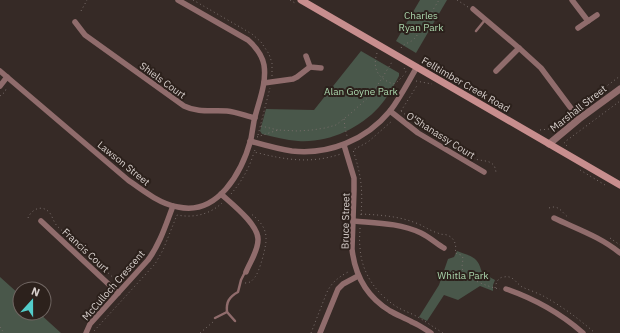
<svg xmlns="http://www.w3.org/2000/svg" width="620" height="333" font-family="'IBM Plex Sans',sans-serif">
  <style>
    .green { fill: #49574a }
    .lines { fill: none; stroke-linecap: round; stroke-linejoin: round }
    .path { stroke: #796e6b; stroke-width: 1; stroke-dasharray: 1 3; stroke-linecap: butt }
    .service { stroke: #906c6c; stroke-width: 2.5 }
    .minor { stroke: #906c6c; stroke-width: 5.5 }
    .tertiary { stroke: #906c6c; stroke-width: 7 }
    .secondary { stroke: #c88e8e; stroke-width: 7 }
    .labels { text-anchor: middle; stroke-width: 4; stroke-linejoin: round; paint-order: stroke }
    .park-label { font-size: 10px; fill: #abd7ad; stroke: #2c211c }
    .street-label { font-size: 10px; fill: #d8d0cd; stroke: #2c211c }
  </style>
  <rect width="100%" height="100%" fill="#362a26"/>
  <g class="green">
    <path d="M420,0H447L416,53L396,41Z"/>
    <path d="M361,51L399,73V76C393,87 387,98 379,107C359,129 328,143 298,141C286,140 274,137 262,134L260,131L266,109L314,110Z"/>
    <path d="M457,251C472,257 478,256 482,273L495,280L493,285V291L480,286L458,300L444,295L427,321L419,317L439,285L448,259L454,257Z"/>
    <path d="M0,277L20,295V313H39L61,333H0Z"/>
  </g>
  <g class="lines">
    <g class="path">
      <path d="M193,0L252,34L261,42L269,54L272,63V77"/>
      <path d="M290,0L295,3"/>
      <path d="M457,0L468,7"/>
      <path d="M81,11L87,0"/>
      <path d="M401,48C405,42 409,44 414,39C422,30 432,11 439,0"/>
      <path d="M377,53C372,69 378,78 393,84L396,83L404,75"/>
      <path d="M404,68L406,71L405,74"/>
      <path d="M416,81L432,84"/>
      <path d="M0,96L5,92L6,89"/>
      <path d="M579,107L620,76"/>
      <path d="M401,111L418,84"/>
      <path d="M401,111L418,125L436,136"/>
      <path d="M344,119L345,128L347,136"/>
      <path d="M261,126L278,130"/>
      <path d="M540,130L549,129L568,115"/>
      <path d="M258,135L270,88"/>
      <path d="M257,137L278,130L298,131L312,130L325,128L336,125L350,114L372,94L392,62"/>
      <path d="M442,140L475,159C485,162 495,159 496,173"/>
      <path d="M567,146L564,143L566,141L620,101"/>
      <path d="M255,150L254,152C286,160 310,164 341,154"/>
      <path d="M580,170L605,185"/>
      <path d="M231,194C242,181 250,167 254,152"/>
      <path d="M549,208C559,204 562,213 569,218"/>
      <path d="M361,214C380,215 398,216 416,223C424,226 430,231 438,233C441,235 444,234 447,235C455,238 457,246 455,253L461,255L463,258C463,262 461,267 463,271C467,279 491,288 500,289"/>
      <path d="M361,215C363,189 361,174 353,150L368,142L392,121"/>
      <path d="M28,218C31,210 41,204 49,212C52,215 53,221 57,226L119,283"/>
      <path d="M360,228C360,234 359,240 360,247C361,272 376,294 397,307C402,310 408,312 414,315C424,320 433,327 443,333"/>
      <path d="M610,238L620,245"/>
      <path d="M245,283C250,283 252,281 255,277C259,273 267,245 266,238C266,227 258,219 250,213"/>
      <path d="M495,288C496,283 498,277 504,277C513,275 516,283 522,287C529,290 538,293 545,297C563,307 579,319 595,333"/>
      <path d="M0,327L4,333"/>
      <path d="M94,331L155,264L163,250L177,215C193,218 209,215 222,203"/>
      <path d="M200,333L213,322"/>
      <path d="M311,333L327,292C332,282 339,277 348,272L349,273"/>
    </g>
    <g class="service">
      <path d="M476,31L485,20"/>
      <path d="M227,312C226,302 229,297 238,292L241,280L245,272"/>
      <path d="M215,318L227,312L235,321"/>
    </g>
    <g class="minor">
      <path d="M572,0L588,21"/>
      <path d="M473,9L519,48L541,68L579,119"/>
      <path d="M75,22L85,35L184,106C198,113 212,110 227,111C237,112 246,116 255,118"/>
      <path d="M578,28L597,15"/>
      <path d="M306,56L310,67L321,68"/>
      <path d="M0,71L128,180C142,190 160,204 178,207C218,216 242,172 251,139C252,133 253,127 254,121C258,103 267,84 264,65C262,54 256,47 248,40L178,0"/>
      <path d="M496,71L519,48"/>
      <path d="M264,83L293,79L297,77L310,67"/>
      <path d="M0,86L7,77"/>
      <path d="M390,111L418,133L484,172"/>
      <path d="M250,141C264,145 278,149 292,151C329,155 366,140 390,111C400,98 408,82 417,67"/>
      <path d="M344,145L354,178V190L352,249C355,276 367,297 390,311C397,315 405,318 412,322C419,325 425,329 431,333"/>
      <path d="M221,194C232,204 259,225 258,240C258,251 250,262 246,272"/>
      <path d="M554,218C577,229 601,237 620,253"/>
      <path d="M41,221L118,293"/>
      <path d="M354,221C376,223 400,223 421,233C429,237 436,243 444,248"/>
      <path d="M506,289C535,299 560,313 583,333"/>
      <path d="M86,333L90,324L148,260C160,244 166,224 173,206"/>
      <path d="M320,333L338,289L343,284L358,276"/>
    </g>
    <path class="tertiary" d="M549,144L579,119L620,89"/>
    <path class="secondary" d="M301,0L620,185"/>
  </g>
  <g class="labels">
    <g class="park-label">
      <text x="421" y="19">Charles<tspan x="421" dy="12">Ryan Park</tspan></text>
      <text x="361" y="95">Alan Goyne Park</text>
      <text x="463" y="279">Whitla Park</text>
    </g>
    <g class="street-label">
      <text transform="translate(163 80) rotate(36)" y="4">Shiels Court</text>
      <text transform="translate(466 84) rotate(30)" y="4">Felltimber Creek Road</text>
      <text transform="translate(578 108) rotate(-38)" y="4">Marshall Street</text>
      <text transform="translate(441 135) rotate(32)" y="4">O'Shanassy Court</text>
      <text transform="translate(124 163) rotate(39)" y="4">Lawson Street</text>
      <text transform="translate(345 221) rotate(-89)" y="4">Bruce Street</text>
      <text transform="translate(86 250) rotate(43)" y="4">Francis Court</text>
      <text transform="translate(113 285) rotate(-49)" y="4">McCulloch Crescent</text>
    </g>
  </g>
  <g transform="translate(32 301) rotate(21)"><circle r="19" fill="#2c211c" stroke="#716763"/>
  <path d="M0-3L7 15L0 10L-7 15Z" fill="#53cdca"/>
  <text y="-6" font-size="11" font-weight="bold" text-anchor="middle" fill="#d8d0cd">N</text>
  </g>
</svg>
